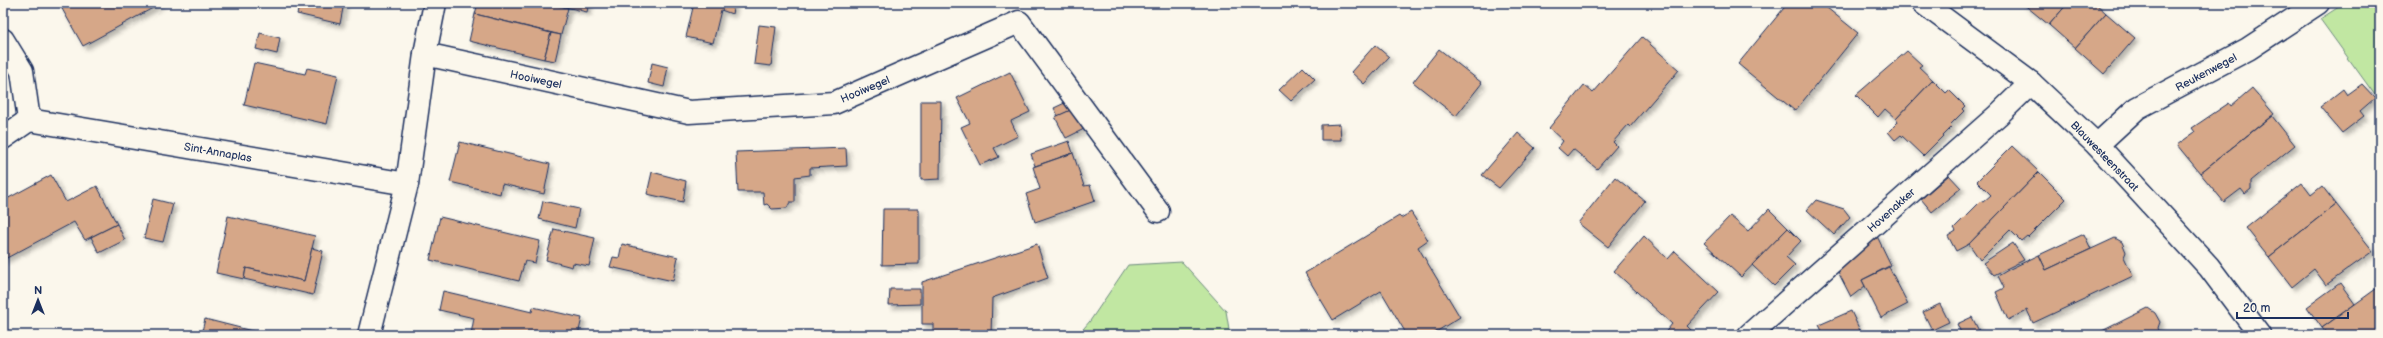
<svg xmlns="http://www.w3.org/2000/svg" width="2383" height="338" font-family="'Balsamiq Sans',sans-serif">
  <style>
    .green { fill: #c1e7a2; stroke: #6e8b80 }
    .building { fill: #d6a788; stroke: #1b2f5e; filter: url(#shadow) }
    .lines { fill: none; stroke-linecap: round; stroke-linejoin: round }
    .minor-casing { stroke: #1b2f5e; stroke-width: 25 }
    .minor { stroke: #fbf7ec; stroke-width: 22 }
    .labels { text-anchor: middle; stroke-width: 3.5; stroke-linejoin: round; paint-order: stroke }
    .street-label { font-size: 11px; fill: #1b2f5e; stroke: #fbf7ec }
  </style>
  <defs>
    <filter id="shadow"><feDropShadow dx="3.5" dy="3.5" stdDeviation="2" flood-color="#0004"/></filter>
  </defs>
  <rect width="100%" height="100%" fill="#fbf7ec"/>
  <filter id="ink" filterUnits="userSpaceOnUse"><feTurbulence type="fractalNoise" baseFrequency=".025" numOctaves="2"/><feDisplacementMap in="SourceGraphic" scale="8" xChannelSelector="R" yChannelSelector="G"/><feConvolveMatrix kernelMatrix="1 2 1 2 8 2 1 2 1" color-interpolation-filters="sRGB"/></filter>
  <g filter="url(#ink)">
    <g class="green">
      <path d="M2345,3H2380V102L2320,19Z"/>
      <path d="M1182,262L1226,311L1230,335H1078L1090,321L1128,265Z"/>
    </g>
    <g class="building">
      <path d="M69,3H162L83,46L61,7Z"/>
      <path d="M300,3H344L340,24L297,14Z"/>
      <path d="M478,3H548L568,8L561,35L475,14Z"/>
      <path d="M548,3H589L587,12Z"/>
      <path d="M694,3H734L732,14L721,10L713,43L686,37Z"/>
      <path d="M1788,3H1821L1858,33L1795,111L1738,64Z"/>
      <path d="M2022,3H2068L2049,25Z"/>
      <path d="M2068,3H2095L2106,13L2075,48L2049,25Z"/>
      <path d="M2106,13L2135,38L2104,74L2075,48Z"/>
      <path d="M475,14L551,33L544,59L469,41Z"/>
      <path d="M759,25L776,27L771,66L754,64Z"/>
      <path d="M260,33L280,38L277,54L256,49Z"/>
      <path d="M551,33L561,35L555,61L544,59Z"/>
      <path d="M1642,37L1679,70L1630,127L1628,125L1613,142L1617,146L1597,169L1573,149L1567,156L1558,148L1563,141L1549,128L1584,85L1593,93Z"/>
      <path d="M1375,45L1389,57L1364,84L1351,72Z"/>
      <path d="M1439,49L1482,83L1456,116L1413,82Z"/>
      <path d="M1907,51L1922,65L1919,67L1933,80L1896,119L1885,109L1878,117L1856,95Z"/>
      <path d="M254,63L305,74L307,68L338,75L327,124L244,105Z"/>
      <path d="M652,63L668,67L664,87L648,83Z"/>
      <path d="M1303,67L1315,79L1291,101L1279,90Z"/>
      <path d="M1010,72L1030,112L1011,121L1018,136L994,148L999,157L980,165L961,127L970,123L957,98Z"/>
      <path d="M1933,80L1946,93L1949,90L1965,106L1962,109L1964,111L1950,125L1952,127L1923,156L1901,135L1895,140L1888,132L1898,122L1896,119Z"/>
      <path d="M2362,84L2375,98L2360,111L2364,116L2342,133L2320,107L2343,89L2347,95Z"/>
      <path d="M2252,88L2274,114L2200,173L2177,145L2195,132L2192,128L2229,103L2231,106Z"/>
      <path d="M921,101H941L940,179L921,180Z"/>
      <path d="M1069,101L1073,109L1058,116L1054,108Z"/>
      <path d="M1073,109L1084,129L1066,138L1055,117Z"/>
      <path d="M2272,116L2295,145L2251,181V189L2245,194L2241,189L2224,202L2200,173Z"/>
      <path d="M1340,124L1341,140H1321V125Z"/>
      <path d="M1518,133L1535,148L1499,188L1482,175Z"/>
      <path d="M1069,141L1073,153L1035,166L1031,154Z"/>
      <path d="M460,142L550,164L544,194L502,184L500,194L450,182Z"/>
      <path d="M2012,146L2039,172L1969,244L1956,251L1948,236L1956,231L1954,228L1981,201L1983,202L1991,195L1977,181Z"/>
      <path d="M846,148L847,166L810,168V175L795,177V202H790L787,208L772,209L767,204L764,205L763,192H738L736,152Z"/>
      <path d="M1073,153L1084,186L1090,185L1095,201L1035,222L1026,194L1040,189L1033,167Z"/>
      <path d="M652,172L686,181L683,202L647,194Z"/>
      <path d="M2039,172L2066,199L2028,237L2027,236L2021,241L2010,230L1980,260L1969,244Z"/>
      <path d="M51,175L66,202L97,186L117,224L85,240L74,222L3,260V201Z"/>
      <path d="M1949,175L1961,188L1932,212L1921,199Z"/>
      <path d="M1615,177L1645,201L1608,247L1578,223Z"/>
      <path d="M2302,183L2311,195L2322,186L2336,204L2269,257L2246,228Z"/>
      <path d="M153,199L173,204L163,242L144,238Z"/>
      <path d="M1816,200L1844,209L1850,217L1834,235L1807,210Z"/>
      <path d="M543,201L579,209L575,228L539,219Z"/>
      <path d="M2336,204L2373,251L2326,285L2314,269L2292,287L2269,257Z"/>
      <path d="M883,209H919V264L882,265Z"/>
      <path d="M1769,209L1788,228L1741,277L1704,243L1730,216L1748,231Z"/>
      <path d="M1411,212L1428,240L1418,247L1460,317L1431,335H1407L1381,291L1333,320L1305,273L1399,216L1401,218Z"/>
      <path d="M228,216L315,236L304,281L246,268L244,279L216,273Z"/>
      <path d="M440,217L540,241L535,263L525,261L519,281L430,260Z"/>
      <path d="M117,224L125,240L99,253L91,237Z"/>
      <path d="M1788,228L1801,241L1786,257L1795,265L1774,286L1752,265Z"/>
      <path d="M554,229L595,238L589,266L573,263L572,267L546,260Z"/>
      <path d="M1876,234L1891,265L1862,280L1865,286L1851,297L1836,268Z"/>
      <path d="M2084,234L2091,249L2046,270L2039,255Z"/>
      <path d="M1644,236L1668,259L1675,251L1719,292L1687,326L1695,334L1694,335H1663L1672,324L1614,271Z"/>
      <path d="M2115,238L2122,242L2126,252L2124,257L2133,276L2033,323L2027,310L2008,320L1996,292L2004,288L1998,276L2008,270L2039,255L2046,270Z"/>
      <path d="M2013,243L2024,260L1994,275L1983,263Z"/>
      <path d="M622,244L678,257L673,281L610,267L613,257L619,258Z"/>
      <path d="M1037,244L1048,278L992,298L991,335H933V324H922V282Z"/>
      <path d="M312,248L323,251L313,295L244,279L246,268L304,281Z"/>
      <path d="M1889,267L1908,304L1881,318L1862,280Z"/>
      <path d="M2340,283L2355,304L2322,328L2307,307Z"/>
      <path d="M2380,286V335H2328L2322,328Z"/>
      <path d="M890,289H920V304L889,305Z"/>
      <path d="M443,291L532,312L533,307L582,318L578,335L471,334L474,318L439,310Z"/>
      <path d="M1940,304L1949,322L1932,330L1923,312Z"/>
      <path d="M2148,308L2155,313L2160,322L2158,328L2161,335H2094Z"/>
      <path d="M1851,311L1862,335H1824L1819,325Z"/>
      <path d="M1972,317L1981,335H1962L1957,324Z"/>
      <path d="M205,319L264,334V335H201Z"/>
    </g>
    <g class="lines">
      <g class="minor-casing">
        <g id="minor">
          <path d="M1923,3L2031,83L2097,145L2209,267L2260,335"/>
          <path d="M3,40L22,71L29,120L407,184"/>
          <path d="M425,54L689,112L834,103L1019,22L1158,211"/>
          <path d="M3,138L29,120"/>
          <path d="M2097,145L2137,108L2248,49L2318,3"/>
          <path d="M369,335L407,184L425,54L435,3"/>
          <path d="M1749,335L1998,115L2031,83"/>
        </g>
      </g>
      <use href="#minor" class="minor"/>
    </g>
  </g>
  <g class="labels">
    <g class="street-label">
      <text transform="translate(2206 72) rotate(-28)" y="4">Reukenwegel</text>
      <text transform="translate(536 79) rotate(12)" y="4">Hooiwegel</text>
      <text transform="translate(865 89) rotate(-23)" y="4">Hooiwegel</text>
      <text transform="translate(218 152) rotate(10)" y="4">Sint-Annaplas</text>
      <text transform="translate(2105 156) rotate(46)" y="4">Blauwesteenstraat</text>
      <text transform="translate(1891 210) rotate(-42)" y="4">Hovenakker</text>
    </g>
  </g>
  <rect width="2383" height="338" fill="none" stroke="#fbf7ec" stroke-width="16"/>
  <rect x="8" y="8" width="2367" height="322" fill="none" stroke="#1b2f5e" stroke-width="1.5" filter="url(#ink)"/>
  <g transform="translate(38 300)" stroke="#fbf7ec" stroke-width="3" paint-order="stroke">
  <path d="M0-3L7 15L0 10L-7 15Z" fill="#1b2f5e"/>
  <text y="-6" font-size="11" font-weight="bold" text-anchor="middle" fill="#1b2f5e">N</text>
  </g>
  <path d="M2237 312v6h111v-6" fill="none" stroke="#1b2f5e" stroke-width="2"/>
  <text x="2243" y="312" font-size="12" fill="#1b2f5e" stroke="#fbf7ec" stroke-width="3" paint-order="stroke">20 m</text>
</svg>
